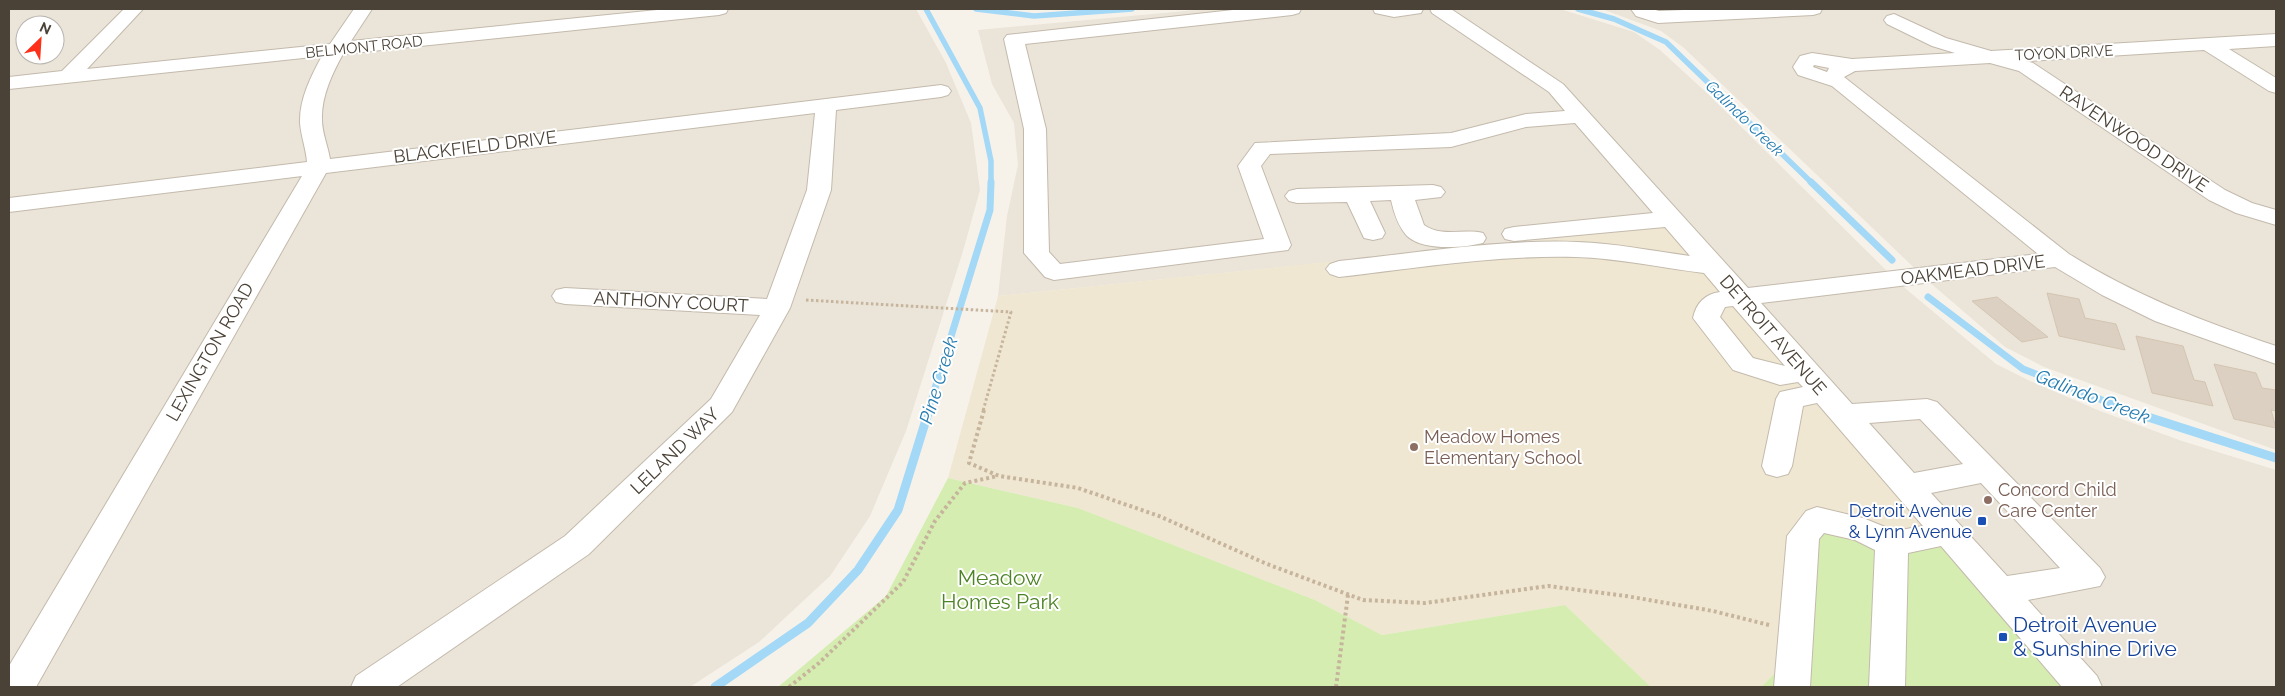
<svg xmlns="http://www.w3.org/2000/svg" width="2285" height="696" font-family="Raleway,sans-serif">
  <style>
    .residential { fill: #ebe4d8; fill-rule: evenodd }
    .education { fill: #f0e7d3 }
    .green { fill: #d5edb1 }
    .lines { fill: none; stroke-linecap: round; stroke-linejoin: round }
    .stream-far2 { stroke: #a3d8f6; stroke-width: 5.5 }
    .stream-far1 { stroke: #a3d8f6; stroke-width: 7 }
    .stream { stroke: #a3d8f6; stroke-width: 9 }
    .building { fill: #dcd0c2; stroke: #d4c5b1 }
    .minor-casing { stroke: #c3baac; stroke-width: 2 }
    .path-far1 { stroke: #c6b59c; stroke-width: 3; stroke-dasharray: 2.5 2.5; stroke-linecap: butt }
    .path { stroke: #c6b59c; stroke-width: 4; stroke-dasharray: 3 3; stroke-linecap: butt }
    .minor { fill: #fff; fill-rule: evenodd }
    .education-dot { fill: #8d6e63; stroke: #fff; stroke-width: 2 }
    .transit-dot { fill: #1a4fb4; stroke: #fff; stroke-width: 2 }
    .labels { text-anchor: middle; stroke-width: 4; stroke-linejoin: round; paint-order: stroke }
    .far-street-label { font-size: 15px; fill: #4b4237; stroke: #fff }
    .far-water-label { font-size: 16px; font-style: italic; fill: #247baf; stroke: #fff }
    .street-label { font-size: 18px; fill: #4b4237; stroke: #fff }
    .education-label { font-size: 18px; fill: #785e54; stroke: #fff; text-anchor: start }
    .transit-label { font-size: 18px; fill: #164399; stroke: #fff; text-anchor: end }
    .water-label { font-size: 19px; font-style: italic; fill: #247baf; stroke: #fff }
    .near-park-label { font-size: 21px; fill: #4d8325; stroke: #fff }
    .near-transit-label { font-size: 21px; fill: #164399; stroke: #fff; text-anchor: start }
  </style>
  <rect width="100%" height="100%" fill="#f6f2ea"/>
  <g class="residential">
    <path d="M9,9H916L946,63L971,123L980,190L963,251L906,431L870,516L830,576L759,642L690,687H9ZM25,25H55V55H25Z"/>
    <path d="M1207,9H1560L1634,32L1660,50L1708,94L1900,284L1996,364L2030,381L2100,411L2182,441L2276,470V687H2084L1676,227L998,296L1007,216L1018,165L1014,123L992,84L978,30Z"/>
    <path d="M1602,9H2276V450L2044,367L2005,347L1928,281L1684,48L1661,31Z"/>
  </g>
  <path class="education" d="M1676,226L1947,533L1794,654L1761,687H1651L1565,605L1382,635L1315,600L1078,508L948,478L998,296Z"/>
  <g class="green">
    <path d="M948,478L1078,508L1315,600L1382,635L1565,605L1651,687H778L886,596Z"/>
    <path d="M1817,519L1891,542L1947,533L2083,687H1761L1794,654Z"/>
  </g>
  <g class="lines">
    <g class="stream-far2">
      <path d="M926,9L980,108L991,161V183"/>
      <path d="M976,9L1034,16L1132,9"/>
      <path d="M1578,9L1614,19L1666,42L1812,183"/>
    </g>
    <g class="stream-far1">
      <path d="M1811,182L1892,260"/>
      <path d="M1928,297L2023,369L2130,411"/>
      <path d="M928,411L990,210L991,182"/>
    </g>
    <g class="stream">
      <path d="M2126,410L2276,458"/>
      <path d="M715,687L808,623L858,570L898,510L929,410"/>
    </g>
  </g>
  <g class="building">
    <path d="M2047,293L2079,299L2085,318L2116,324L2125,350L2059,336Z"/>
    <path d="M1997,297L2048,337L2022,342L1972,301Z"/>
    <path d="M2136,336L2183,346L2194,380L2205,382L2213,406L2152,393Z"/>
    <path d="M2214,364L2256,373L2262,388L2276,390V411L2271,410L2276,428L2234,419Z"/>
  </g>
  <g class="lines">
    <g class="minor-casing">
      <g id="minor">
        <path d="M124,9H143L87,69L330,44L354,9H372L351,41L667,9H728L726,13L719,15L343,54C332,74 321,97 322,120C322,133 328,146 330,159L941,85L948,87L951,91L948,95L941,97L836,110L831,190L790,308L732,412L589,554L397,687H351L356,676L565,536L711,399L760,315L565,304L556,302L552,296L556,290L565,288L767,299L807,190L815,113L326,173L36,687H9V666L302,176L9,212V198L307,162C306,149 301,136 300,123C299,100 311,76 322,56L9,89V77L62,71Z"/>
        <path d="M1242,9H1301L1299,13L1292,15L1025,44L1046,129L1049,252L1060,264L1264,239L1238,166L1255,143L1451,133L1526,114L1565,111L1549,92L1432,13L1430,9H1451L1563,84L1748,288L2038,254L1832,86L1798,75L1793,67L1800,56L1812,53L1852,59L1955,53L1932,46L1887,24L1884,20L1887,16L1894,14L1946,38L1991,51L2276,34V46L2229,49L2276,78V93L2269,91L2204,50L2026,61L2033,63L2225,190L2252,203L2276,210V225L2236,213L2209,200L2019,71L1990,63L1855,71L1844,77L2069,254C2134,295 2204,322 2276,346V364L2155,321L2102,295L2055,267L1761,303L1852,404L1927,399L1937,402L2100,568L2105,577L2100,586L2028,600L2097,676L2102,687H2062L1941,546L1908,553L1905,687H1869L1875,550L1855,540L1824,533L1819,539L1810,687H1774L1787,536L1806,511L1817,507L1863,518L1895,531L1923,526L1817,403L1803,406L1792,466L1788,474L1777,477L1766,474L1762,466L1776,399L1780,392L1803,387L1798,382L1780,385L1733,370L1693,318C1696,303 1705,294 1720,292L1704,273C1661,268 1619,258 1575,257C1497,255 1417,268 1339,277L1330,274L1326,269L1330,264L1339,261C1417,253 1498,239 1577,242C1615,243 1652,251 1690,256L1665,227L1514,241L1505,239L1502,234L1505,229L1514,227L1653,213L1575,123L1526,127L1451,147L1270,154L1261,166L1291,245L1288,250L1054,280L1045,277L1024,253V129L1004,39L1007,35ZM1814,65L1829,68L1827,72L1813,67ZM1733,306L1785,366L1753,358L1720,317L1725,307ZM1920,419L1963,464L1914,473L1869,423ZM1981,483L2060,568L2007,576L1931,493Z"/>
        <path d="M1373,9H1423L1421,13L1394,17L1375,13Z"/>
        <path d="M1631,9H1652L1659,11L1708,9H1822L1820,13L1813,15L1658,23L1636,16Z"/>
        <path d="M1433,185L1441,187L1445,192L1441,197L1415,200L1424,225C1443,238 1463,228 1483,233L1486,238L1483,243C1463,248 1423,251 1407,236C1398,226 1394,213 1391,200L1370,201L1385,233L1382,238L1373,240L1364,238L1347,202L1297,203L1289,201L1285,196L1289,191L1297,189Z"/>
      </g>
    </g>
    <path class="path-far1" d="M806,300L1011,312L983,411"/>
    <g class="path">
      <path d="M984,410L969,463L999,476L1078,488L1159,516L1267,564L1363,600L1425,603L1548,586L1626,596L1713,611L1769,625"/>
      <path d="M789,687L819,663L903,582L935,521L965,483L998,476"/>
      <path d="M1336,687L1348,595"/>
    </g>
    <use href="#minor" class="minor"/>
  </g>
  <g class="education-dot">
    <circle cx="1414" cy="447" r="5"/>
    <circle cx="1988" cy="500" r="5"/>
  </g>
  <g class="transit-dot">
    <rect x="1977" y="516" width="10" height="10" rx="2.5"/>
    <rect x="1998" y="632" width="10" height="10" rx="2.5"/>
  </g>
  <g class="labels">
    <g class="far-street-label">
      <text transform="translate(364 47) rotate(-6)" y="5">BELMONT ROAD</text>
      <text transform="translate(2064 53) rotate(-3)" y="5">TOYON DRIVE</text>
    </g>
    <g class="far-water-label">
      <text transform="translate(1745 118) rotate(44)" y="6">Galindo Creek</text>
    </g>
    <g class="street-label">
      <text transform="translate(2134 139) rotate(34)" y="6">RAVENWOOD DRIVE</text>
      <text transform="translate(475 147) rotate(-7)" y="6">BLACKFIELD DRIVE</text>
      <text transform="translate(1973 270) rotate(-7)" y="6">OAKMEAD DRIVE</text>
      <text transform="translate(671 302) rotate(3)" y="6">ANTHONY COURT</text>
      <text transform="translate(1773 335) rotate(49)" y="6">DETROIT AVENUE</text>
      <text transform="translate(210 352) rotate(-60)" y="6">LEXINGTON ROAD</text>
      <text transform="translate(675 451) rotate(-44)" y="6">LELAND WAY</text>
    </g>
    <g class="education-label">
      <text x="1424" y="443">Meadow Homes<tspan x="1424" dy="21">Elementary School</tspan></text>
      <text x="1998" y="496">Concord Child<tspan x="1998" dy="21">Care Center</tspan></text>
    </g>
    <g class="transit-label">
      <text x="1972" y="517">Detroit Avenue<tspan x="1972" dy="21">&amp; Lynn Avenue</tspan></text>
    </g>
    <g class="water-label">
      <text transform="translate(938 380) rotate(-73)" y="7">Pine Creek</text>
      <text transform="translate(2093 396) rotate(21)" y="7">Galindo Creek</text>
    </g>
    <g class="near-park-label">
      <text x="1000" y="585">Meadow<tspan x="1000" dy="24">Homes Park</tspan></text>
    </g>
    <g class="near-transit-label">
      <text x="2013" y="632">Detroit Avenue<tspan x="2013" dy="24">&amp; Sunshine Drive</tspan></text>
    </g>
  </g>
  <rect width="2285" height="696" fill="none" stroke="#4b4237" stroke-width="20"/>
  <g transform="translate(40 40) rotate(25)"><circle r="24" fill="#ffffff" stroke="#b7b3af"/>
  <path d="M0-4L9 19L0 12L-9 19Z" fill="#ff3019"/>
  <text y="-8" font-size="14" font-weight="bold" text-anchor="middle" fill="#4b4237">N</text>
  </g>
</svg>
